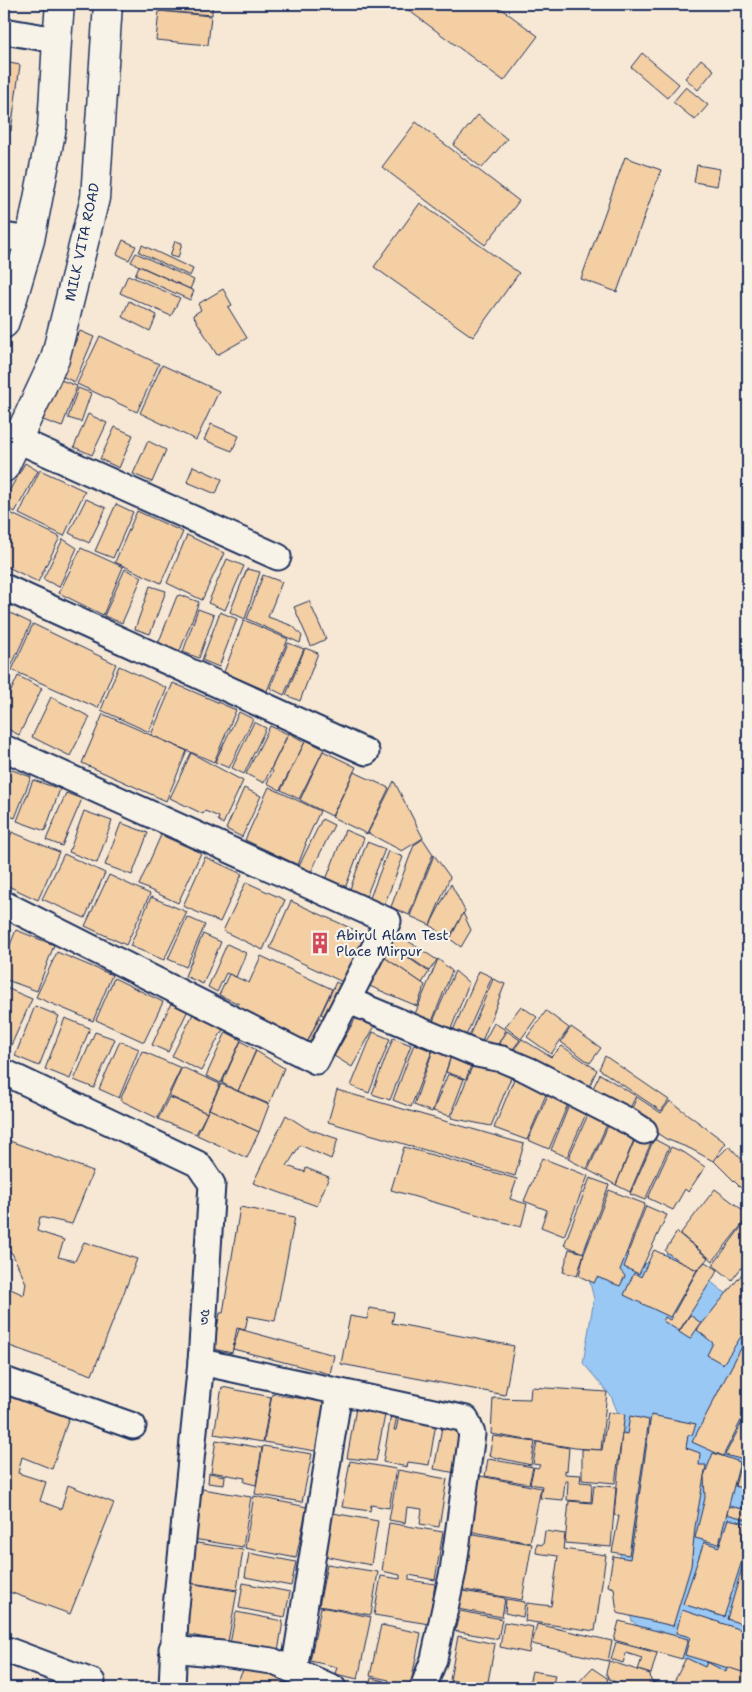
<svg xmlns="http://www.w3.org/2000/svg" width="752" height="1692" font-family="'Shantell Sans','Noto Sans Bengali',sans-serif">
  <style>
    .water { fill: #99c8f4; stroke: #678bb8 }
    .building { fill: #f4cfa4; stroke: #1b2f5e }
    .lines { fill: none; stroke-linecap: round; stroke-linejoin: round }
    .minor-casing { stroke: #1b2f5e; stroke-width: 29 }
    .tertiary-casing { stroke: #1b2f5e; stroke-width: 31 }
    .minor { stroke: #f7f3e8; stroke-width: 25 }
    .tertiary { stroke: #f7f3e8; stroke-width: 28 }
    .labels { text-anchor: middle; stroke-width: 4.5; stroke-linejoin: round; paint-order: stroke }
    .street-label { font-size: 14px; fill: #1b2f5e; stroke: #f7f3e8 }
    .poi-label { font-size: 14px; fill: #1b2f5e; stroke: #f7f3e8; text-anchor: start }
  </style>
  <rect width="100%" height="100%" fill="#f6e8d4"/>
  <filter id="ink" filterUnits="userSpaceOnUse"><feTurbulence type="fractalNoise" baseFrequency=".02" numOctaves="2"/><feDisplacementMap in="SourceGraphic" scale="10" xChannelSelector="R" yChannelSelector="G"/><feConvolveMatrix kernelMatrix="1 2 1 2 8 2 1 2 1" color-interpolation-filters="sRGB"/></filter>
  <g filter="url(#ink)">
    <path class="water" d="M579,1238L616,1247L644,1264L668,1253L685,1260L721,1290L748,1306V1688H715L716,1677L665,1648L632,1621L619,1576L624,1486V1428L611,1396L583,1363L594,1299Z"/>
    <g class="building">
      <path d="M160,4H212V15L160,11Z"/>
      <path d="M400,4H495L538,36L504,81Z"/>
      <path d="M159,11L211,16L208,45L156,40Z"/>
      <path d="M642,53L679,84L667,98L631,67Z"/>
      <path d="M701,59L714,70L698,90L685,78Z"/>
      <path d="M4,62L20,65L11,131L4,130Z"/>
      <path d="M686,87L708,105L695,120L673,102Z"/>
      <path d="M478,115L507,139L482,168L453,145Z"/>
      <path d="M416,122L519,201L485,245L382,167Z"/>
      <path d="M625,157L661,170L617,292L581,279Z"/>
      <path d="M697,165L720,169L717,186L694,182Z"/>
      <path d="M420,203L519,273L473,337L374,267Z"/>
      <path d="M123,240L136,246L129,260L117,254Z"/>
      <path d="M175,241L182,243L178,258L170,256Z"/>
      <path d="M142,245L193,269L190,276L139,252Z"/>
      <path d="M136,253L194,280L190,289L131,262Z"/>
      <path d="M139,266L194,291L190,300L135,275Z"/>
      <path d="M128,275L180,298L171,316L120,293Z"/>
      <path d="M223,289L232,305L228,307L247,338L217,355L193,315L201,310L198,304Z"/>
      <path d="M129,301L157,315L150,331L122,317Z"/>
      <path d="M80,331L94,337L75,382L61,376Z"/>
      <path d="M100,336L159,364L137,412L77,384Z"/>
      <path d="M162,365L219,391L196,440L140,413Z"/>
      <path d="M58,379L77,386L62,427L43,420Z"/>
      <path d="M78,388L91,393L81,422L68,418Z"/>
      <path d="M88,414L107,423L92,455L74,447Z"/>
      <path d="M211,424L239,436L232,451L204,440Z"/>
      <path d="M115,427L133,435L119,468L100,459Z"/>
      <path d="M148,441L166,450L152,482L133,474Z"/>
      <path d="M25,463L38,471L15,512L4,506V500Z"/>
      <path d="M193,466L222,479L216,494L187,482Z"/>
      <path d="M40,470L85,491L64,536L19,514Z"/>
      <path d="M86,499L106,508L89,543L69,533Z"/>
      <path d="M116,504L133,512L113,558L95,551Z"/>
      <path d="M4,510L60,537L38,582L4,565Z"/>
      <path d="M137,511L183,532L161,583L115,562Z"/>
      <path d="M187,535L224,553L202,600L167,583Z"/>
      <path d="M63,539L77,548L59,587L43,579Z"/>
      <path d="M81,548L123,567L103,615L59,593Z"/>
      <path d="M227,559L244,566L225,610L208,603Z"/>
      <path d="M125,569L142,577L122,623L104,616Z"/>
      <path d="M247,569L260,572L245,619L230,612Z"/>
      <path d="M263,575L282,582L268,617L293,626L302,636L300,643L247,619Z"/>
      <path d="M150,586L166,591L150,634L135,629Z"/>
      <path d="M180,595L199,602L179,653L158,644L177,596Z"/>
      <path d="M309,601L326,639L311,646L294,607Z"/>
      <path d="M198,609L214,615L199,658L183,652Z"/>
      <path d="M4,610L31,623L10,669L4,667Z"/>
      <path d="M220,612L237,619L219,667L202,660Z"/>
      <path d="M244,620L288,639L267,691L224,672Z"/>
      <path d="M33,624L116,664L98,708L12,670Z"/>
      <path d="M288,643L304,649L284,695L270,688Z"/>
      <path d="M305,648L318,653L300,701L286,695Z"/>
      <path d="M119,666L167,688L149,732L101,710Z"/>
      <path d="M18,676L42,688L19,735L4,727V706Z"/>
      <path d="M173,683L236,710L214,762L151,735Z"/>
      <path d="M51,697L90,717L70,756L32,737Z"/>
      <path d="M239,712L253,719L229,768L215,762Z"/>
      <path d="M103,714L187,751L166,801L82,763Z"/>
      <path d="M254,722L266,728L244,774L232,768Z"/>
      <path d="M270,726L288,734L264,783L246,774Z"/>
      <path d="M289,733L305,742L280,790L267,783L273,771L271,769Z"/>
      <path d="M306,740L324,749L299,799L281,790Z"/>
      <path d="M323,751L356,767L332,816L300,800Z"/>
      <path d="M191,753L243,781L223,824L218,820L219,817L205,811L203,814L170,798Z"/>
      <path d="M4,767L31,777L15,818L4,814Z"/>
      <path d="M354,772L389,788L367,834L332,817Z"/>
      <path d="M33,780L60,789L45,831L17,821Z"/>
      <path d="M394,781L423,838L402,851L368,833Z"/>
      <path d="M269,787L320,811L305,844H306L298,865L245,840Z"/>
      <path d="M244,788L261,796L242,837L226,829Z"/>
      <path d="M66,793L82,799L62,846L46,840Z"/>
      <path d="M84,811L112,821L97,863L69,852Z"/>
      <path d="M322,819L334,825L311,872L299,866Z"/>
      <path d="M121,823L148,833L132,875L105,865Z"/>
      <path d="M345,830L364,838L344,891L324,885Z"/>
      <path d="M12,832L59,852L38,900L4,884V853Z"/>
      <path d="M161,835L201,853L178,903L139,885Z"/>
      <path d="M423,839L433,854L409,915L391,907L414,845Z"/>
      <path d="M367,842L385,849L364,902L349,892Z"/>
      <path d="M388,851L403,857L383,908L368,903Z"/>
      <path d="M64,854L105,873L85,918L42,899Z"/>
      <path d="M434,855L450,877L430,925L410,916Z"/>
      <path d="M205,857L242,874L220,922L183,906Z"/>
      <path d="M109,875L150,894L126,945L85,926Z"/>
      <path d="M246,882L285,900L263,950L223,931Z"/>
      <path d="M451,884L465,911L449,938L430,925Z"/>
      <path d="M151,897L187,912L164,960L130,946Z"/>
      <path d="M291,901L370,937L349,985L270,948Z"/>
      <path d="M463,913L471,930L461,947L450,939Z"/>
      <path d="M187,917L205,925L186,967L168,959Z"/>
      <path d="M16,930L54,945L37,991L4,979V960Z"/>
      <path d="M396,933L437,960L429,971L389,943Z"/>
      <path d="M203,934L221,942L203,984L185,976Z"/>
      <path d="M227,944L246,953L236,977L226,973L217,992L208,987Z"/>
      <path d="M388,944L429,972L422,983L381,955Z"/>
      <path d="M57,952L112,975L93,1021L36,997Z"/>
      <path d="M381,955L425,985L417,1006L367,985Z"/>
      <path d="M261,956L332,989L306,1045L235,1012L239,1004L219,995L229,974L249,983Z"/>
      <path d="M438,959L452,971L429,1029L412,1021Z"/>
      <path d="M455,971L469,983L449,1034L431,1026Z"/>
      <path d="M479,971L492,977L464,1040L451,1035Z"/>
      <path d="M114,978L163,1002L144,1042L96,1020Z"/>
      <path d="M493,979L505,984L480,1046L467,1041Z"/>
      <path d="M336,982L351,991L339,1022L321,1014Z"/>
      <path d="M4,987L32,999L9,1050L4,1048Z"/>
      <path d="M172,1001L188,1010L168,1052L152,1045Z"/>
      <path d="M35,1006L59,1016L39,1066L15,1056Z"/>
      <path d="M521,1006L537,1017L521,1039L505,1027Z"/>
      <path d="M546,1011L569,1028L551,1054L527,1037Z"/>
      <path d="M193,1014L223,1029L201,1071L172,1056Z"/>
      <path d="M358,1014L376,1024L352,1067L334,1056Z"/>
      <path d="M65,1018L90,1028L70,1079L45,1069Z"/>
      <path d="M319,1018L336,1026L324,1051L307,1043Z"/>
      <path d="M494,1023L506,1030L493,1053L481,1047Z"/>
      <path d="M571,1027L601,1048L590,1063L561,1042Z"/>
      <path d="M507,1031L520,1040L505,1059L494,1053Z"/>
      <path d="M95,1032L115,1039L94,1088L74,1080Z"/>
      <path d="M226,1032L241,1040L221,1083L206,1076Z"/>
      <path d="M373,1032L390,1039L369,1093L351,1086Z"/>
      <path d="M393,1038L411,1045L390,1100L372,1094Z"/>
      <path d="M522,1039L551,1057L562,1046L597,1070L586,1093L511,1053Z"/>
      <path d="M120,1041L139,1049L119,1098L99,1089Z"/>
      <path d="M241,1041L256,1050L238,1091L222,1083Z"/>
      <path d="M414,1044L432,1051L411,1107L393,1100Z"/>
      <path d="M433,1050L451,1056L432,1112L414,1105Z"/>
      <path d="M142,1051L181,1068L157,1118L120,1100Z"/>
      <path d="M256,1051L284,1068L269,1104L238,1091Z"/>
      <path d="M451,1056L472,1063L466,1079L446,1072Z"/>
      <path d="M605,1056L669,1100L661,1111L599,1069Z"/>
      <path d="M474,1062L513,1073L491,1126L451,1118Z"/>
      <path d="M182,1067L220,1084L207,1113L169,1096Z"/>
      <path d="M448,1074L464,1079L450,1116L433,1111Z"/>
      <path d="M516,1074L550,1085L527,1140L494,1128Z"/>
      <path d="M600,1074L636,1096L626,1116L589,1096Z"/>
      <path d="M221,1084L269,1105L259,1132L209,1109Z"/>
      <path d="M551,1088L571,1097L549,1149L528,1140Z"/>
      <path d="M337,1090L524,1144L515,1176L328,1122Z"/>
      <path d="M169,1097L207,1113L196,1134L158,1119Z"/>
      <path d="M637,1097L661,1113L670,1101L726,1143L713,1161L691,1149L666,1139L629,1115Z"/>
      <path d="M572,1098L589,1107L567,1157L551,1150Z"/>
      <path d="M591,1108L610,1118L587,1169L568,1159Z"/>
      <path d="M209,1109L259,1132L247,1158L197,1135Z"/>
      <path d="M286,1115L306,1128L338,1139L331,1159L300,1145L287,1166L305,1172L306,1168L329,1177L317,1206L253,1183Z"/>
      <path d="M612,1117L637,1132L616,1185L588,1170Z"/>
      <path d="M638,1132L653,1138L630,1192L616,1185Z"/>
      <path d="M4,1139L93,1171L72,1224L40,1217L37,1231L64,1240L58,1257L75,1261L84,1242L137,1259L92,1375L4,1344V1286L24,1295L26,1283L12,1253L4,1250Z"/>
      <path d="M654,1139L669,1147L645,1200L630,1194Z"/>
      <path d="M729,1146L748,1166V1195L714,1161Z"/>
      <path d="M404,1147L517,1179L510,1199L527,1204L521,1227L391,1190Z"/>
      <path d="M671,1147L685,1153L705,1167L688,1192L685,1189L673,1210L648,1198Z"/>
      <path d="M542,1158L588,1176L564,1236L541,1227L547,1210L524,1201Z"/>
      <path d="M590,1178L609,1185L583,1253L564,1245Z"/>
      <path d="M715,1189L748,1214V1217L713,1261L680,1234Z"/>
      <path d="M609,1190L645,1204L620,1270L625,1276L620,1286L597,1277L594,1283L579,1276L584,1254Z"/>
      <path d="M646,1206L667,1215L639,1274L624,1267L628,1256L627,1255Z"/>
      <path d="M240,1207L295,1217L275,1321L248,1316L245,1330L237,1328L232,1353L213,1349L220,1313H223Z"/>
      <path d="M748,1218V1259L732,1280L713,1265Z"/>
      <path d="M677,1232L708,1258L697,1270L680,1262L665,1251Z"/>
      <path d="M569,1249L584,1253L577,1276L563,1272Z"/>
      <path d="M654,1250L697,1270L670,1317L624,1295L634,1273L641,1277Z"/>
      <path d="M705,1262L718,1270L679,1331L663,1321L665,1317L670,1320L697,1271Z"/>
      <path d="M746,1269L748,1270V1326L723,1364L707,1355L713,1343L697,1330Z"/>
      <path d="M369,1308L394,1312L392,1323L514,1346L505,1395L341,1364L350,1316L367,1319Z"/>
      <path d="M690,1315L701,1323L690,1339L679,1332Z"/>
      <path d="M239,1329L334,1355L330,1374L233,1349Z"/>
      <path d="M748,1335V1407L723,1456L692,1442Z"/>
      <path d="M222,1387L271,1397L263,1442L214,1434Z"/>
      <path d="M531,1387L607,1392L601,1450L575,1448L491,1434L493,1398L530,1399Z"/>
      <path d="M4,1391L70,1414L52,1469L22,1457L18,1473L46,1482L40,1501L61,1509L68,1485L114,1503L70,1614L4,1590V1526L6,1521L4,1517Z"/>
      <path d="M272,1394L324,1402L315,1451L264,1442Z"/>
      <path d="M356,1408L385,1415L376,1461L347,1458Z"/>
      <path d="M748,1411V1461L725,1455Z"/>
      <path d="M608,1412L625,1414L615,1483L582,1480V1449L602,1450Z"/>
      <path d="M391,1415L397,1416L394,1430H396L399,1416L436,1423L429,1465L408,1462L407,1467L383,1462Z"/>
      <path d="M651,1415L696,1424L692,1435H688L686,1448L700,1453L699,1465H706L695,1527L691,1566L673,1626L617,1613L614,1588L608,1586L613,1556L630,1559Z"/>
      <path d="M630,1416L649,1420L629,1555L612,1552L619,1516L614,1515L622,1433L627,1434Z"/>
      <path d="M442,1427L464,1431L456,1473L434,1469Z"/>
      <path d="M493,1436L535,1442L531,1465L489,1456Z"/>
      <path d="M216,1440L262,1448L256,1485L244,1482L245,1478L211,1472Z"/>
      <path d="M537,1442L569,1448L567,1471L565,1470V1474L581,1475L580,1482L592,1483L591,1502L567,1500L568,1481H565L563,1500L540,1498L542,1486L530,1484L534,1467L538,1468L540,1465L533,1464Z"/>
      <path d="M263,1446L312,1454L302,1502L255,1494Z"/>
      <path d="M713,1453L740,1462L719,1544L695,1538L705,1498L704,1476Z"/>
      <path d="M488,1459L533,1467L529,1484L485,1476Z"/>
      <path d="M350,1461L396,1469L389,1508L371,1505L370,1511L342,1507Z"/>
      <path d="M741,1462L748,1464V1520L727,1514L729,1506L743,1509L748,1490L735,1486Z"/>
      <path d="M398,1470L447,1479L439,1527L420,1524L422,1509L407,1507L405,1523L389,1520Z"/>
      <path d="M209,1473L225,1476L224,1485L208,1483Z"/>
      <path d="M480,1476L541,1488L530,1543L469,1531Z"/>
      <path d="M594,1485L616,1487L611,1547L565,1543L569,1501L592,1503Z"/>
      <path d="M202,1489L251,1497L243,1547L193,1539Z"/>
      <path d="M254,1496L307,1507L296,1558L245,1548Z"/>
      <path d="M327,1512L378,1521L371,1565L319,1555Z"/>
      <path d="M728,1519L746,1523L742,1541L748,1542L724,1617L683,1604L704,1542L719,1547Z"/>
      <path d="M389,1523L443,1532L435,1580L409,1575V1580L435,1584L429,1624L374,1615L381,1576L400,1579V1575L382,1571Z"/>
      <path d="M545,1531L565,1534L563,1549L606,1555L595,1631L525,1621L527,1603L551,1606L558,1556L536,1553L537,1544L543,1545Z"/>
      <path d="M468,1533L532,1544L522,1600L459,1589Z"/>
      <path d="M191,1542L243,1550L237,1590L185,1582Z"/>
      <path d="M748,1548V1626L727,1619Z"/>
      <path d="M249,1553L296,1562L291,1586L245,1577Z"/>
      <path d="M327,1564L378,1572L371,1615L319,1606Z"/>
      <path d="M188,1583L237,1591L228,1642L179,1633Z"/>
      <path d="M243,1583L290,1592L285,1617L239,1608Z"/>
      <path d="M462,1591L505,1598L502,1617L458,1609Z"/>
      <path d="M506,1599L525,1602L523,1617L505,1613Z"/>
      <path d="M321,1607L371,1617L358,1679L335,1674L337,1667L310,1661Z"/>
      <path d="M682,1610L748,1632V1674L685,1655L690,1637L676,1633Z"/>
      <path d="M460,1611L502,1619L498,1639L455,1631Z"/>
      <path d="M236,1612L283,1621L278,1652L230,1644Z"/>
      <path d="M619,1621L688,1639L682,1659L614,1640Z"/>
      <path d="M504,1622L533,1627L529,1653L500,1647Z"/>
      <path d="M537,1624L612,1641L608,1661L532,1644Z"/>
      <path d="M381,1625L421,1633L410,1688H387L389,1680L370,1676Z"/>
      <path d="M458,1636L495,1644L487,1687L450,1680Z"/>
      <path d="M616,1642L657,1653L651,1674L638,1670L642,1658L626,1653L623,1663L611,1659Z"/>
      <path d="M686,1658L705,1667L707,1662L726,1672L727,1667L748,1674V1688H730L720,1685L719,1688H671Z"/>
      <path d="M248,1661L286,1681L282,1688H234Z"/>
      <path d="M609,1661L650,1674L651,1681L663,1688H616L615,1682L609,1679L606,1673Z"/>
      <path d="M592,1668L607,1678L608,1684L607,1688H573Z"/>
      <path d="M532,1671L555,1675L552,1688H528Z"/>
      <path d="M371,1678L384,1681L383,1688H369Z"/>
      <path d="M451,1680L474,1688H448Z"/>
    </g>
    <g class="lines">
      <g class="minor-casing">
        <g id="minor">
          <path d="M4,31L57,40"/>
          <path d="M4,236L30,240"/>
          <path d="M18,440L278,557"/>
          <path d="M4,587L366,752"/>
          <path d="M4,748L388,921L316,1061L4,904"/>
          <path d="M347,1000L477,1054L502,1059L528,1070L630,1122L644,1131"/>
          <path d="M4,1072L198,1164L212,1184L201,1362L175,1617L172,1688"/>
          <path d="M201,1362L466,1419L472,1434L453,1571L434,1659L423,1688"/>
          <path d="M4,1380L133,1426"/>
          <path d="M4,1649L92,1682"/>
          <path d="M172,1649L222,1654L272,1661L333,1688"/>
          <path d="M294,1671L339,1392"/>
        </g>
      </g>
      <g class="tertiary-casing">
        <g id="tertiary">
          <path d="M4,324L13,298L30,240L52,127L57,40L60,4"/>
          <path d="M4,468L55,359L95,198L108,4"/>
        </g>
      </g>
      <use href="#minor" class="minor"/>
      <use href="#tertiary" class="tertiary"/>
    </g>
  </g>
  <defs>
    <g id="building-bare" transform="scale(1.725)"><path d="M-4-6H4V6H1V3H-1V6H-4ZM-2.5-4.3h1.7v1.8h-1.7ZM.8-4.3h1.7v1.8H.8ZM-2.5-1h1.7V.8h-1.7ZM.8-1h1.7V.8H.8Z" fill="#d1495b" stroke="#f7f3e8" stroke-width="2.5" paint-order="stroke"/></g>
  </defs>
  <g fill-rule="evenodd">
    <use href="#building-bare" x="320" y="943"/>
  </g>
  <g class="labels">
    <g class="street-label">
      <text transform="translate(82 242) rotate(-78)" y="5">MILK VITA ROAD</text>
      <text transform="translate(204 1317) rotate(-86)" y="5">৩৫</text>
    </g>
    <g class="poi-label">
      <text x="336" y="940">Abirul Alam Test<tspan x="336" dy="16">Place Mirpur</tspan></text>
    </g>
  </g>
  <rect width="752" height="1692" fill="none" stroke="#f7f3e8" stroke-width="20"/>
  <rect x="10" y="10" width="732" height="1672" fill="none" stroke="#1b2f5e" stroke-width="2" filter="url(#ink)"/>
</svg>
